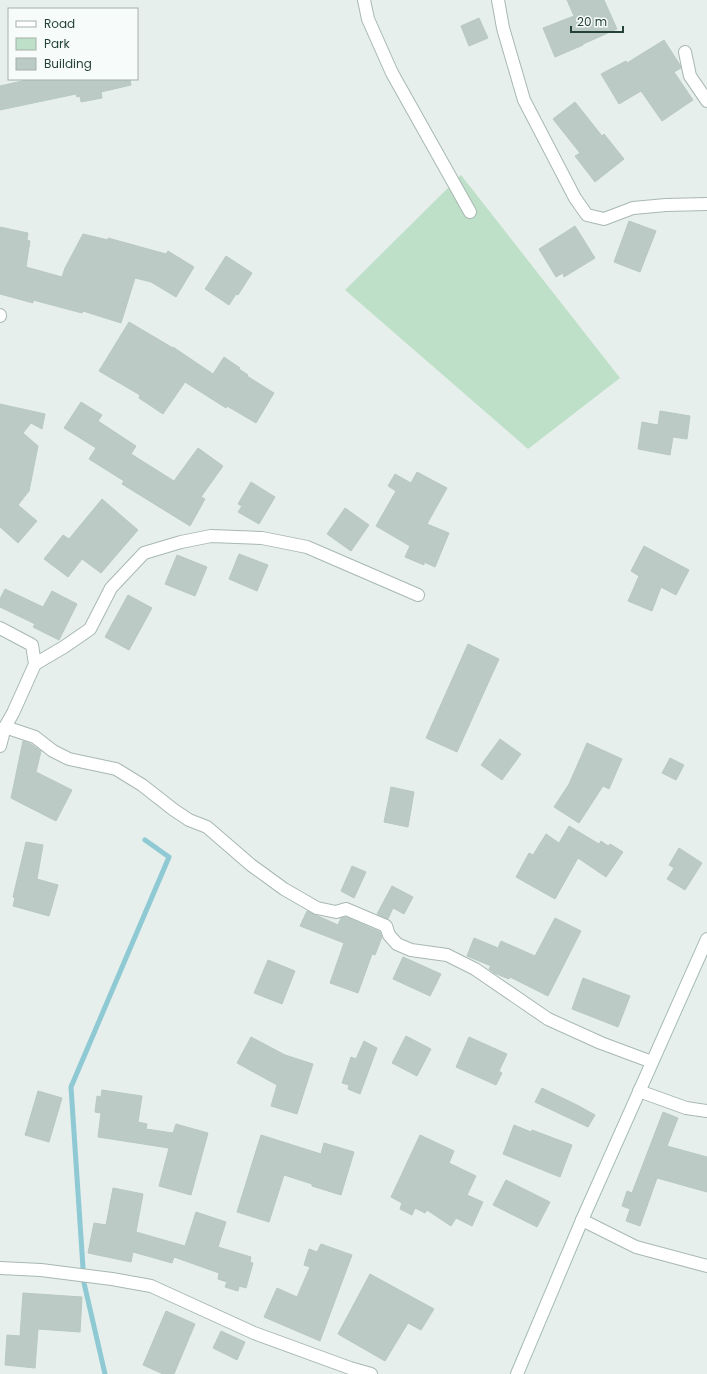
<svg xmlns="http://www.w3.org/2000/svg" width="707" height="1374" font-family="Poppins,sans-serif">
  <style>
    .green { fill: #bfe0c8 }
    .lines { fill: none; stroke-linecap: round; stroke-linejoin: round }
    .stream { stroke: #8ec9d4; stroke-width: 5 }
    .building { fill: #bbcac4; stroke: #b8c9c2 }
    .minor-casing { stroke: #a8b8b2; stroke-width: 14 }
    .secondary-casing { stroke: #a4bbb3; stroke-width: 14 }
    .minor { stroke: #fff; stroke-width: 12 }
    .secondary { stroke: #fff; stroke-width: 12 }
  </style>
  <rect width="100%" height="100%" fill="#e6efeb"/>
  <path class="green" d="M461,175L620,378L528,449L345,290Z"/>
  <g class="lines">
    <path class="stream" d="M105,1374L84,1283L71,1087L169,857L145,840"/>
  </g>
  <g class="building">
    <path d="M567,0H604L617,29L583,44V45L555,57L543,28L574,16Z"/>
    <path d="M479,18L488,38L469,46L461,26Z"/>
    <path d="M664,40L680,65L681,68L674,72L693,100L662,121L641,91L619,104L601,74L626,61L627,63Z"/>
    <path d="M31,79H130L131,85L101,92L102,98L81,102L80,96L77,97L76,94L0,110V86Z"/>
    <path d="M575,102L602,136L604,134L624,159L595,182L575,156L580,153L553,119Z"/>
    <path d="M629,221L656,231L640,272L614,262Z"/>
    <path d="M575,226L595,258L564,277L563,273L556,277L539,249Z"/>
    <path d="M0,227L28,233L27,240L30,241L26,267L62,277L65,268L83,234L108,240V238L166,254L168,251L194,267L176,297L151,282L135,278L121,323L83,311L82,313L33,300V303L0,294Z"/>
    <path d="M226,256L252,273L238,295L236,294L229,305L205,289Z"/>
    <path d="M129,322L173,348V347L213,374L224,357L240,368L239,369L248,375L247,376L274,393L256,423L227,406L226,408L185,382L163,414L139,398L140,395L99,371Z"/>
    <path d="M81,402L102,415L98,421L136,446L131,454L174,481L198,448L223,466L201,497L205,499L190,526L122,484L124,481L89,459L96,448L64,428Z"/>
    <path d="M0,404L45,414L42,429L31,423L23,433L38,446L29,491L18,505L37,521L18,543L0,527Z"/>
    <path d="M660,411L690,416L687,439L673,437L670,455L638,449L642,422L658,425Z"/>
    <path d="M417,472L447,488L427,524L449,533L435,567L424,562V565L405,557L410,546L376,526L396,491L388,486L395,474L411,483Z"/>
    <path d="M251,482L275,497L259,524L238,512L242,506L238,504Z"/>
    <path d="M102,499L138,530L101,573L82,559L68,577L44,559L63,535L69,539Z"/>
    <path d="M345,508L369,525L351,551L327,534Z"/>
    <path d="M644,546L689,570L676,595L661,587L652,611L628,601L639,576L631,571Z"/>
    <path d="M239,554L268,565L257,591L229,579Z"/>
    <path d="M177,555L207,567L195,596L165,584Z"/>
    <path d="M5,589L43,607L52,591L77,604L59,640L33,627L35,624L0,607V599Z"/>
    <path d="M128,595L152,608L129,650L105,637Z"/>
    <path d="M468,644L499,659L457,752L426,738Z"/>
    <path d="M500,739L521,754L502,780L481,765Z"/>
    <path d="M23,741L31,744L41,751L36,772L72,790L56,821L11,798Z"/>
    <path d="M587,743L622,759L609,789L603,786L579,823L554,807L569,784Z"/>
    <path d="M670,758L684,765L676,780L662,773Z"/>
    <path d="M391,787L414,792L408,827L384,822Z"/>
    <path d="M569,826L599,844L601,841L608,846L610,844L623,852L606,877L578,858L555,899L516,877L529,853L533,855L546,834L559,843Z"/>
    <path d="M26,842L43,845L37,879L58,885L49,916L13,906L15,898L13,897Z"/>
    <path d="M679,848L702,863L685,890L667,879L674,868L669,865Z"/>
    <path d="M352,866L366,872L354,898L341,891Z"/>
    <path d="M392,886L413,897L404,914L393,908L388,919L377,914Z"/>
    <path d="M307,911L338,925L341,918L346,917L380,932L382,937L375,955L372,954L358,993L330,983L344,943L300,926Z"/>
    <path d="M555,918L581,931L548,996L510,977L509,979L494,973L489,969L491,966L467,956L474,938L498,948L501,941L535,956Z"/>
    <path d="M403,957L441,974L430,996L393,979Z"/>
    <path d="M268,960L295,971L282,1004L254,993Z"/>
    <path d="M583,978L630,996L618,1027L572,1009Z"/>
    <path d="M406,1036L431,1049L417,1076L392,1063Z"/>
    <path d="M251,1037L285,1055L313,1064L297,1114L271,1106L277,1085L237,1063Z"/>
    <path d="M469,1037L507,1054L499,1071L502,1073L496,1085L456,1067Z"/>
    <path d="M364,1041L377,1048L360,1094L348,1089L349,1085L342,1083L351,1057L356,1059Z"/>
    <path d="M542,1088L579,1106L595,1115L588,1127L535,1102Z"/>
    <path d="M102,1090L142,1096L138,1122L147,1124L146,1129L173,1133L176,1124L208,1133L191,1195L159,1186L169,1148L98,1137L101,1113L95,1112L97,1096L101,1097Z"/>
    <path d="M38,1091L62,1098L49,1142L25,1135Z"/>
    <path d="M663,1112L678,1118L667,1146L707,1157V1192L657,1178L640,1226L626,1221L630,1209L622,1206L627,1191L632,1193Z"/>
    <path d="M514,1125L531,1132L532,1130L572,1145L560,1177L503,1154Z"/>
    <path d="M261,1135L321,1154L324,1143L354,1152L341,1195L312,1186V1184L284,1175L269,1222L237,1212Z"/>
    <path d="M420,1135L454,1151L449,1163L476,1176L467,1195L483,1202L472,1226L456,1218L451,1226L427,1210L425,1213L415,1208L412,1215L400,1209L402,1203L391,1197Z"/>
    <path d="M506,1180L550,1202L537,1227L493,1205Z"/>
    <path d="M113,1188L143,1194L136,1232L185,1246L196,1212L226,1222L218,1247L251,1257L250,1262L253,1263L246,1288L239,1286L238,1291L225,1287L227,1282L218,1279L219,1273L174,1257L172,1263L133,1252L131,1262L88,1253L94,1223L106,1225Z"/>
    <path d="M321,1244L352,1255L320,1341L264,1317L277,1288L297,1297L310,1267L304,1265L309,1249L317,1252Z"/>
    <path d="M370,1274L434,1309L421,1330L408,1323L385,1361L338,1334Z"/>
    <path d="M23,1293L82,1297L80,1332L38,1329L35,1368L5,1365L7,1335L20,1336Z"/>
    <path d="M166,1311L195,1324L174,1374H163L143,1365Z"/>
    <path d="M221,1331L245,1342L237,1360L213,1348Z"/>
  </g>
  <g class="lines">
    <g class="minor-casing">
      <g id="minor">
        <path d="M364,0L368,19L392,73L470,212"/>
        <path d="M498,0L503,28L524,100L575,198L587,215L604,219L633,208L666,205L707,204"/>
        <path d="M685,52L690,76L707,101"/>
        <path d="M0,315V316"/>
        <path d="M0,628L32,645L35,664L13,713L5,727L0,746"/>
        <path d="M35,664L64,647L90,629L111,588L144,553L181,542L211,536L262,538L307,547L418,595"/>
        <path d="M5,727L35,737L53,751L69,759L116,769L142,785L174,810L189,820L207,827L251,865L284,889L317,908L336,912L346,909L386,926L389,935L397,944L411,950L447,955L475,969L548,1019L601,1043L652,1062"/>
        <path d="M639,1091L686,1108L707,1111"/>
        <path d="M582,1220L636,1247L707,1266"/>
        <path d="M0,1268L41,1270L112,1279L151,1286L254,1333L350,1368L371,1374"/>
      </g>
    </g>
    <g class="secondary-casing">
      <path id="secondary" d="M517,1374L582,1220L707,939"/>
    </g>
    <use href="#minor" class="minor"/>
    <use href="#secondary" class="secondary"/>
  </g>
  <rect x="8" y="8" width="130" height="72" fill="#f7fbf9" stroke="#a3b1ad"/>
  <rect x="16" y="21" width="20" height="6" fill="#ffffff" stroke="#a3b1ad"/>
  <text x="44" y="28" font-size="12" fill="#24423a">Road</text>
  <rect x="16" y="38" width="20" height="12" fill="#bfe0c8" stroke="#a3b1ad"/>
  <text x="44" y="48" font-size="12" fill="#24423a">Park</text>
  <rect x="16" y="58" width="20" height="12" fill="#bbcac4" stroke="#a3b1ad"/>
  <text x="44" y="68" font-size="12" fill="#24423a">Building</text>
  <path d="M571 26v6h52v-6" fill="none" stroke="#24423a" stroke-width="2"/>
  <text x="577" y="26" font-size="12" fill="#24423a" stroke="#f7fbf9" stroke-width="3" paint-order="stroke">20 m</text>
</svg>
